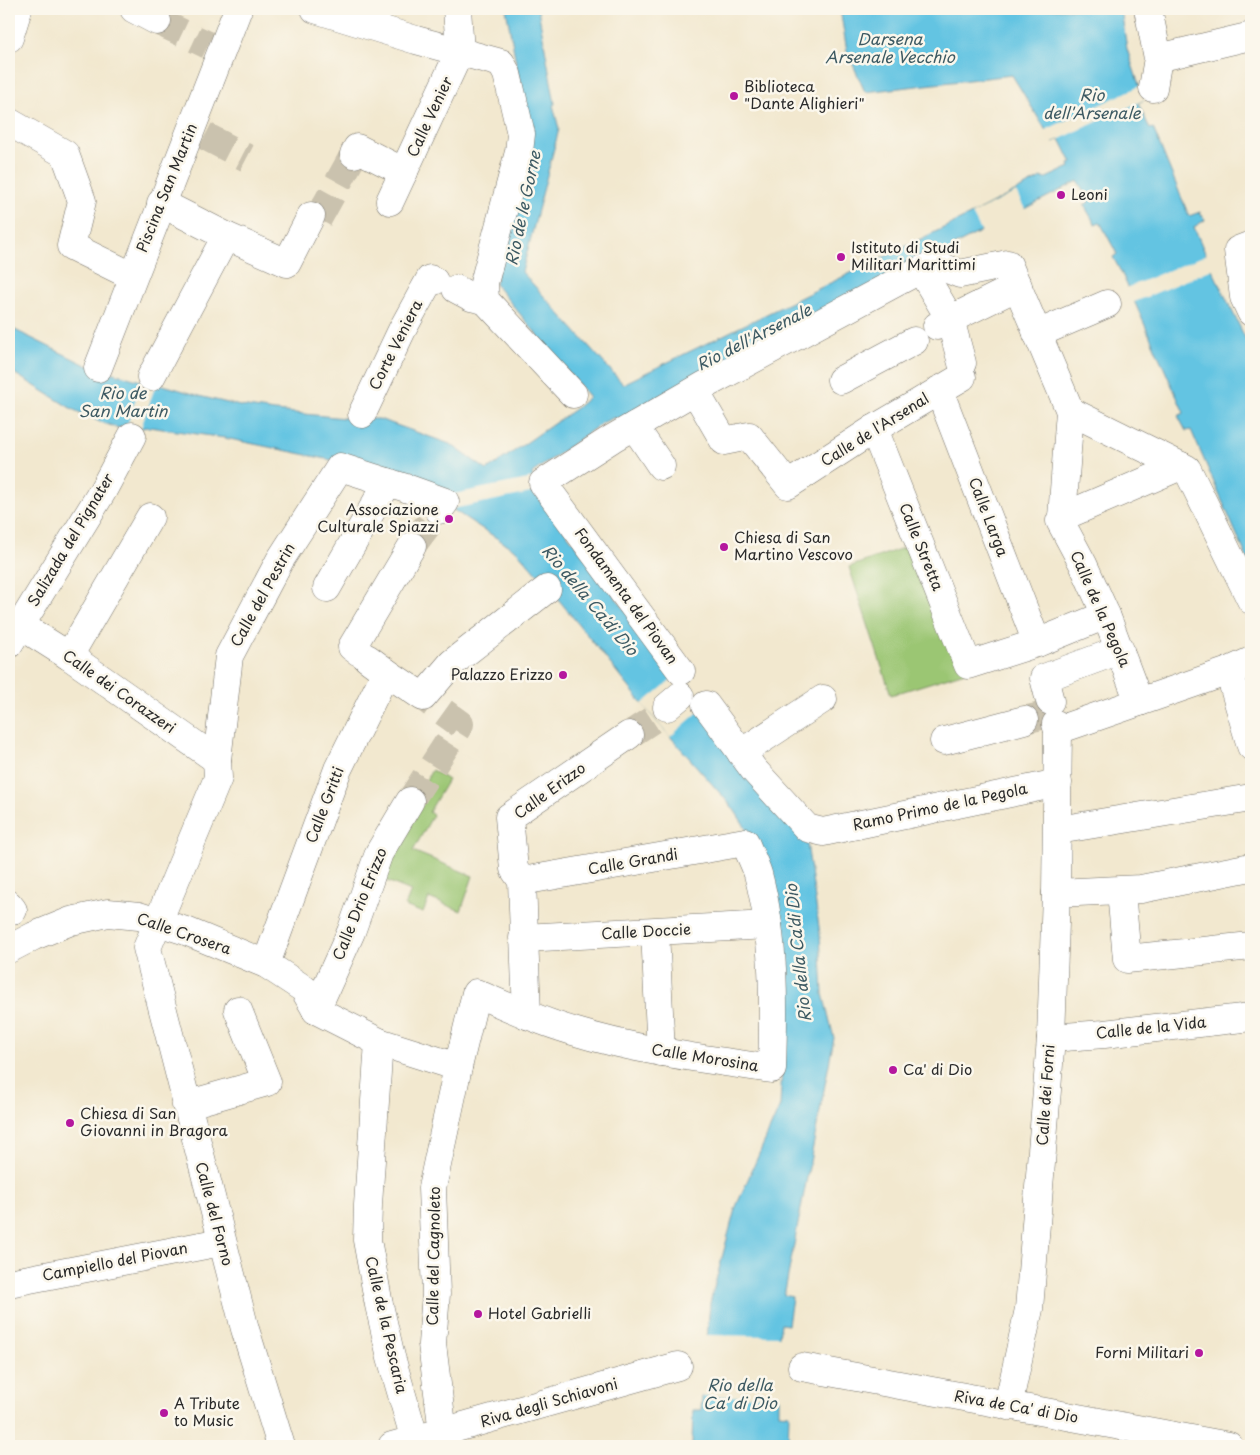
<svg xmlns="http://www.w3.org/2000/svg" width="1260" height="1455" font-family="'Playpen Sans',sans-serif">
  <style>
    .green { fill: #9bc673; stroke: #63784f }
    .water { fill: #64c4e2; stroke: #487886 }
    .pier { fill: #f2e8cf }
    .lines { fill: none; stroke-linecap: round; stroke-linejoin: round }
    .street-tunnel { stroke: #cac2ae; stroke-width: 28; stroke-dasharray: 28 14; stroke-linecap: butt }
    .street-casing { stroke: #716d64; stroke-width: 29 }
    .street { stroke: #fff; stroke-width: 28 }
    .poi-dot { fill: #b5179e; stroke: #fbf7ec; stroke-width: 2 }
    .labels { text-anchor: middle; stroke-width: 5; stroke-linejoin: round; paint-order: stroke }
    .poi-label { font-size: 15px; fill: #2b2b2b; stroke: #fbf7ec; text-anchor: start }
    .street-label { font-size: 15px; fill: #2b2b2b; stroke: #fbf7ec }
    .water-label { font-size: 16px; font-style: italic; fill: #3c5962; stroke: #fbf7ec }
  </style>
  <rect width="100%" height="100%" fill="#fbf7ec"/>
  <filter id="ink" filterUnits="userSpaceOnUse"><feTurbulence type="fractalNoise" baseFrequency=".02" numOctaves="2"/><feDisplacementMap in="SourceGraphic" scale="10" xChannelSelector="R" yChannelSelector="G"/><feConvolveMatrix kernelMatrix="1 2 1 2 8 2 1 2 1" color-interpolation-filters="sRGB"/></filter>
  <filter id="wash" filterUnits="userSpaceOnUse"><feTurbulence type="fractalNoise" baseFrequency=".0096" numOctaves="4" result="noise"/><feDisplacementMap in="SourceGraphic" scale="20" xChannelSelector="R" yChannelSelector="G"/><feGaussianBlur stdDeviation="1.12" result="paint"/><feColorMatrix in="noise" values="0 0 0 0 0 0 0 0 0 0 0 0 0 0 0 0 0 1.4 0 .05"/><feComposite in="paint" operator="in"/></filter>
  <g filter="url(#wash)">
    <rect width="100%" height="100%" fill="#f2e8cf"/>
    <g class="green">
      <path d="M914,544L965,672L891,695L849,567Z"/>
      <path d="M432,770L448,780L429,812L433,815L413,851L473,876L461,911L429,898L423,913L405,906L411,891L377,877L412,803Z"/>
    </g>
    <path class="water" d="M506,9H538L555,104L553,105L559,129L522,272L623,384L972,214L1043,177L1044,179L1070,167L1069,164L1072,163L1060,139L1053,142L1012,75L865,92L847,51L840,9H1121L1127,49L1144,100L1138,103L1150,129L1153,128L1189,216L1200,212L1205,220L1194,227L1212,269L1251,350V567L1191,430L1186,431L1178,416L1184,413L1123,276L1113,257L1117,254L1100,222L1095,224L1084,205L1089,202L1078,181L953,246L955,251L945,256L942,252L768,344L641,405L643,410L617,422L615,417L602,423L532,473L535,492L727,743L807,843L820,934L823,994L834,1038L786,1286L784,1295L792,1297L788,1325L781,1324L779,1336V1413L789,1414L788,1446H692L693,1410H701L710,1303L735,1209L780,1106L784,1031L765,872L744,825L733,808L654,718L546,584L518,552L452,509L336,461L225,438L149,427L125,430L100,422L72,409L9,370V327L86,365L141,381L156,383L177,389L203,397L240,406L275,411L354,419H379L450,444L487,470L575,409L589,397L495,284L529,132Z"/>
    <g class="pier">
      <path d="M1142,85L1146,99L1060,139L1050,143L1043,131Z"/>
      <path d="M1016,192L1026,211L982,233L972,214Z"/>
      <path d="M1208,254L1215,268L1132,303L1126,288Z"/>
      <path d="M142,379L157,381L140,431L125,432Z"/>
      <path d="M533,478L535,492L452,509L449,495Z"/>
      <path d="M677,675L703,708L670,737L642,704Z"/>
      <path d="M704,1335L782,1336L781,1397L699,1396Z"/>
    </g>
  </g>
  <g filter="url(#ink)">
    <g class="lines">
      <g class="street-tunnel">
        <path d="M157,21L208,45"/>
        <path d="M205,136L247,158"/>
        <path d="M318,219L354,154"/>
        <path d="M412,546L439,510"/>
        <path d="M1024,720L1054,713"/>
        <path d="M629,735L652,720"/>
        <path d="M410,801L460,724L428,701"/>
      </g>
      <g class="street-casing">
        <g id="street">
          <path d="M134,9L157,21"/>
          <path d="M315,9L416,40L501,63L507,74L521,134L519,152L484,283L485,300L573,394"/>
          <path d="M1148,9L1158,58"/>
          <path d="M9,38L18,9"/>
          <path d="M1153,88L1158,58L1251,36"/>
          <path d="M9,122L65,154L82,201L71,246L132,276"/>
          <path d="M354,154L357,148L404,172"/>
          <path d="M390,201L460,51L457,9"/>
          <path d="M161,203L226,236L287,263L311,216"/>
          <path d="M1251,245L1238,250L1244,297L1251,312"/>
          <path d="M921,270L950,319L962,363"/>
          <path d="M456,289L471,297L485,300"/>
          <path d="M937,326L1018,286"/>
          <path d="M1037,334L1107,304"/>
          <path d="M98,368L238,9"/>
          <path d="M151,377L226,236"/>
          <path d="M841,380L914,341"/>
          <path d="M939,390L1037,643"/>
          <path d="M695,391L724,441L749,436L788,485L874,429L962,377"/>
          <path d="M1070,411L1062,517L1060,521L1083,564L1106,615L1139,702"/>
          <path d="M362,414L402,330L430,279L434,281"/>
          <path d="M634,426L661,466"/>
          <path d="M874,429L968,665L1037,643L1106,615"/>
          <path d="M1062,517L1181,466"/>
          <path d="M327,588L388,482"/>
          <path d="M20,625L69,656L217,760"/>
          <path d="M9,644L102,492L132,436"/>
          <path d="M359,652L352,647L412,546"/>
          <path d="M69,656L150,517"/>
          <path d="M681,671L543,483L613,438L703,386L910,275L935,264L960,274L1008,264L1070,411L1187,469L1251,600"/>
          <path d="M1229,671L1251,746"/>
          <path d="M386,672L423,697L452,663L547,589"/>
          <path d="M1050,701L1044,678L1120,650"/>
          <path d="M706,705L754,770L807,828L823,832L1058,783"/>
          <path d="M667,707L680,696"/>
          <path d="M1058,730L1229,671L1251,661"/>
          <path d="M944,741L1024,720"/>
          <path d="M741,753L823,699"/>
          <path d="M1058,830L1251,798"/>
          <path d="M1121,891L1127,959L1251,946"/>
          <path d="M1056,893L1141,889L1251,867"/>
          <path d="M9,905L13,910"/>
          <path d="M655,932L661,1052"/>
          <path d="M523,938L768,925"/>
          <path d="M9,949L34,936L71,921L108,913L139,916L186,931L266,964L304,989L316,1010"/>
          <path d="M266,964L338,769L386,672L367,658"/>
          <path d="M316,1010L351,932L379,853L410,801"/>
          <path d="M316,1010L379,1042L458,1067"/>
          <path d="M527,1015L522,881L514,869L509,817L629,735"/>
          <path d="M1051,1038L1104,1034L1251,1017"/>
          <path d="M379,1042L368,1205L367,1240L379,1305L391,1357L415,1440"/>
          <path d="M186,1105L267,1082L238,1010"/>
          <path d="M9,1283L221,1242"/>
          <path d="M802,1367L1229,1446"/>
          <path d="M1008,1406L1029,1309L1047,1090L1051,1038L1056,893L1058,730L1056,724"/>
          <path d="M443,1433L432,1344L436,1294L432,1188L458,1067L476,993C508,1007 539,1021 573,1031C638,1051 706,1059 772,1069C774,1005 775,937 758,874C755,864 749,853 745,842L522,881"/>
          <path d="M281,1446L245,1329L147,948L218,778L217,760L229,656L280,560L340,467L406,488L445,502L439,510"/>
          <path d="M392,1446L678,1366"/>
        </g>
      </g>
      <use href="#street" class="street"/>
    </g>
  </g>
  <g class="poi-dot">
    <circle cx="734" cy="96" r="5"/>
    <circle cx="1061" cy="195" r="5"/>
    <circle cx="841" cy="257" r="5"/>
    <circle cx="449" cy="519" r="5"/>
    <circle cx="724" cy="547" r="5"/>
    <circle cx="563" cy="675" r="5"/>
    <circle cx="893" cy="1070" r="5"/>
    <circle cx="70" cy="1123" r="5"/>
    <circle cx="478" cy="1314" r="5"/>
    <circle cx="1199" cy="1353" r="5"/>
    <circle cx="164" cy="1413" r="5"/>
  </g>
  <g class="labels">
    <g class="poi-label">
      <text x="744" y="92">Biblioteca<tspan x="744" dy="17">"Dante Alighieri"</tspan></text>
      <text x="1071" y="200">Leoni</text>
      <text x="851" y="253">Istituto di Studi<tspan x="851" dy="17">Militari Marittimi</tspan></text>
      <text x="439" y="515" text-anchor="end">Associazione<tspan x="439" dy="17">Culturale Spiazzi</tspan></text>
      <text x="734" y="543">Chiesa di San<tspan x="734" dy="17">Martino Vescovo</tspan></text>
      <text x="553" y="680" text-anchor="end">Palazzo Erizzo</text>
      <text x="903" y="1075">Ca' di Dio</text>
      <text x="80" y="1119">Chiesa di San<tspan x="80" dy="17">Giovanni in Bragora</tspan></text>
      <text x="488" y="1319">Hotel Gabrielli</text>
      <text x="1189" y="1358" text-anchor="end">Forni Militari</text>
      <text x="174" y="1409">A Tribute<tspan x="174" dy="17">to Music</tspan></text>
    </g>
    <g class="street-label">
      <text transform="translate(430 117) rotate(-65)" y="5">Calle Venier</text>
      <text transform="translate(167 188) rotate(-68)" y="5">Piscina San Martin</text>
      <text transform="translate(396 345) rotate(-63)" y="5">Corte Veniera</text>
      <text transform="translate(875 430) rotate(-32)" y="5">Calle de l'Arsenal</text>
      <text transform="translate(988 517) rotate(69)" y="5">Calle Larga</text>
      <text transform="translate(71 540) rotate(-59)" y="5">Salizada del Pignater</text>
      <text transform="translate(921 547) rotate(68)" y="5">Calle Stretta</text>
      <text transform="translate(263 595) rotate(-61)" y="5">Calle del Pestrin</text>
      <text transform="translate(626 596) rotate(54)" y="5">Fondamenta del Piovan</text>
      <text transform="translate(1100 609) rotate(66)" y="5">Calle de la Pegola</text>
      <text transform="translate(119 692) rotate(35)" y="5">Calle dei Corazzeri</text>
      <text transform="translate(550 791) rotate(-36)" y="5">Calle Erizzo</text>
      <text transform="translate(325 805) rotate(-69)" y="5">Calle Gritti</text>
      <text transform="translate(940 807) rotate(-12)" y="5">Ramo Primo de la Pegola</text>
      <text transform="translate(633 862) rotate(-10)" y="5">Calle Grandi</text>
      <text transform="translate(360 904) rotate(-68)" y="5">Calle Drio Erizzo</text>
      <text transform="translate(646 932) rotate(-3)" y="5">Calle Doccie</text>
      <text transform="translate(184 934) rotate(19)" y="5">Calle Crosera</text>
      <text transform="translate(1151 1028) rotate(-6)" y="5">Calle de la Vida</text>
      <text transform="translate(705 1058) rotate(9)" y="5">Calle Morosina</text>
      <text transform="translate(1046 1095) rotate(-86)" y="5">Calle dei Forni</text>
      <text transform="translate(214 1214) rotate(75)" y="5">Calle del Forno</text>
      <text transform="translate(434 1256) rotate(-89)" y="5">Calle del Cagnoleto</text>
      <text transform="translate(115 1262) rotate(-11)" y="5">Campiello del Piovan</text>
      <text transform="translate(386 1325) rotate(77)" y="5">Calle de la Pescaria</text>
      <text transform="translate(549 1403) rotate(-16)" y="5">Riva degli Schiavoni</text>
      <text transform="translate(1016 1407) rotate(10)" y="5">Riva de Ca' di Dio</text>
    </g>
    <g class="water-label">
      <text x="890" y="45">Darsena<tspan x="890" dy="18">Arsenale Vecchio</tspan></text>
      <text x="1092" y="101">Rio<tspan x="1092" dy="18">dell'Arsenale</tspan></text>
      <text transform="translate(523 208) rotate(-78)" y="6">Rio de le Gorne</text>
      <text transform="translate(754 337) rotate(-27)" y="6">Rio dell'Arsenale</text>
      <text x="123" y="399">Rio de<tspan x="123" dy="18">San Martin</tspan></text>
      <text transform="translate(590 600) rotate(50)" y="6">Rio della Ca'di Dio</text>
      <text transform="translate(798 953) rotate(-96)" y="6">Rio della Ca'di Dio</text>
      <text x="740" y="1391">Rio della<tspan x="740" dy="18">Ca' di Dio</tspan></text>
    </g>
  </g>
  <rect width="1260" height="1455" fill="none" stroke="#fbf7ec" stroke-width="30"/>
</svg>
